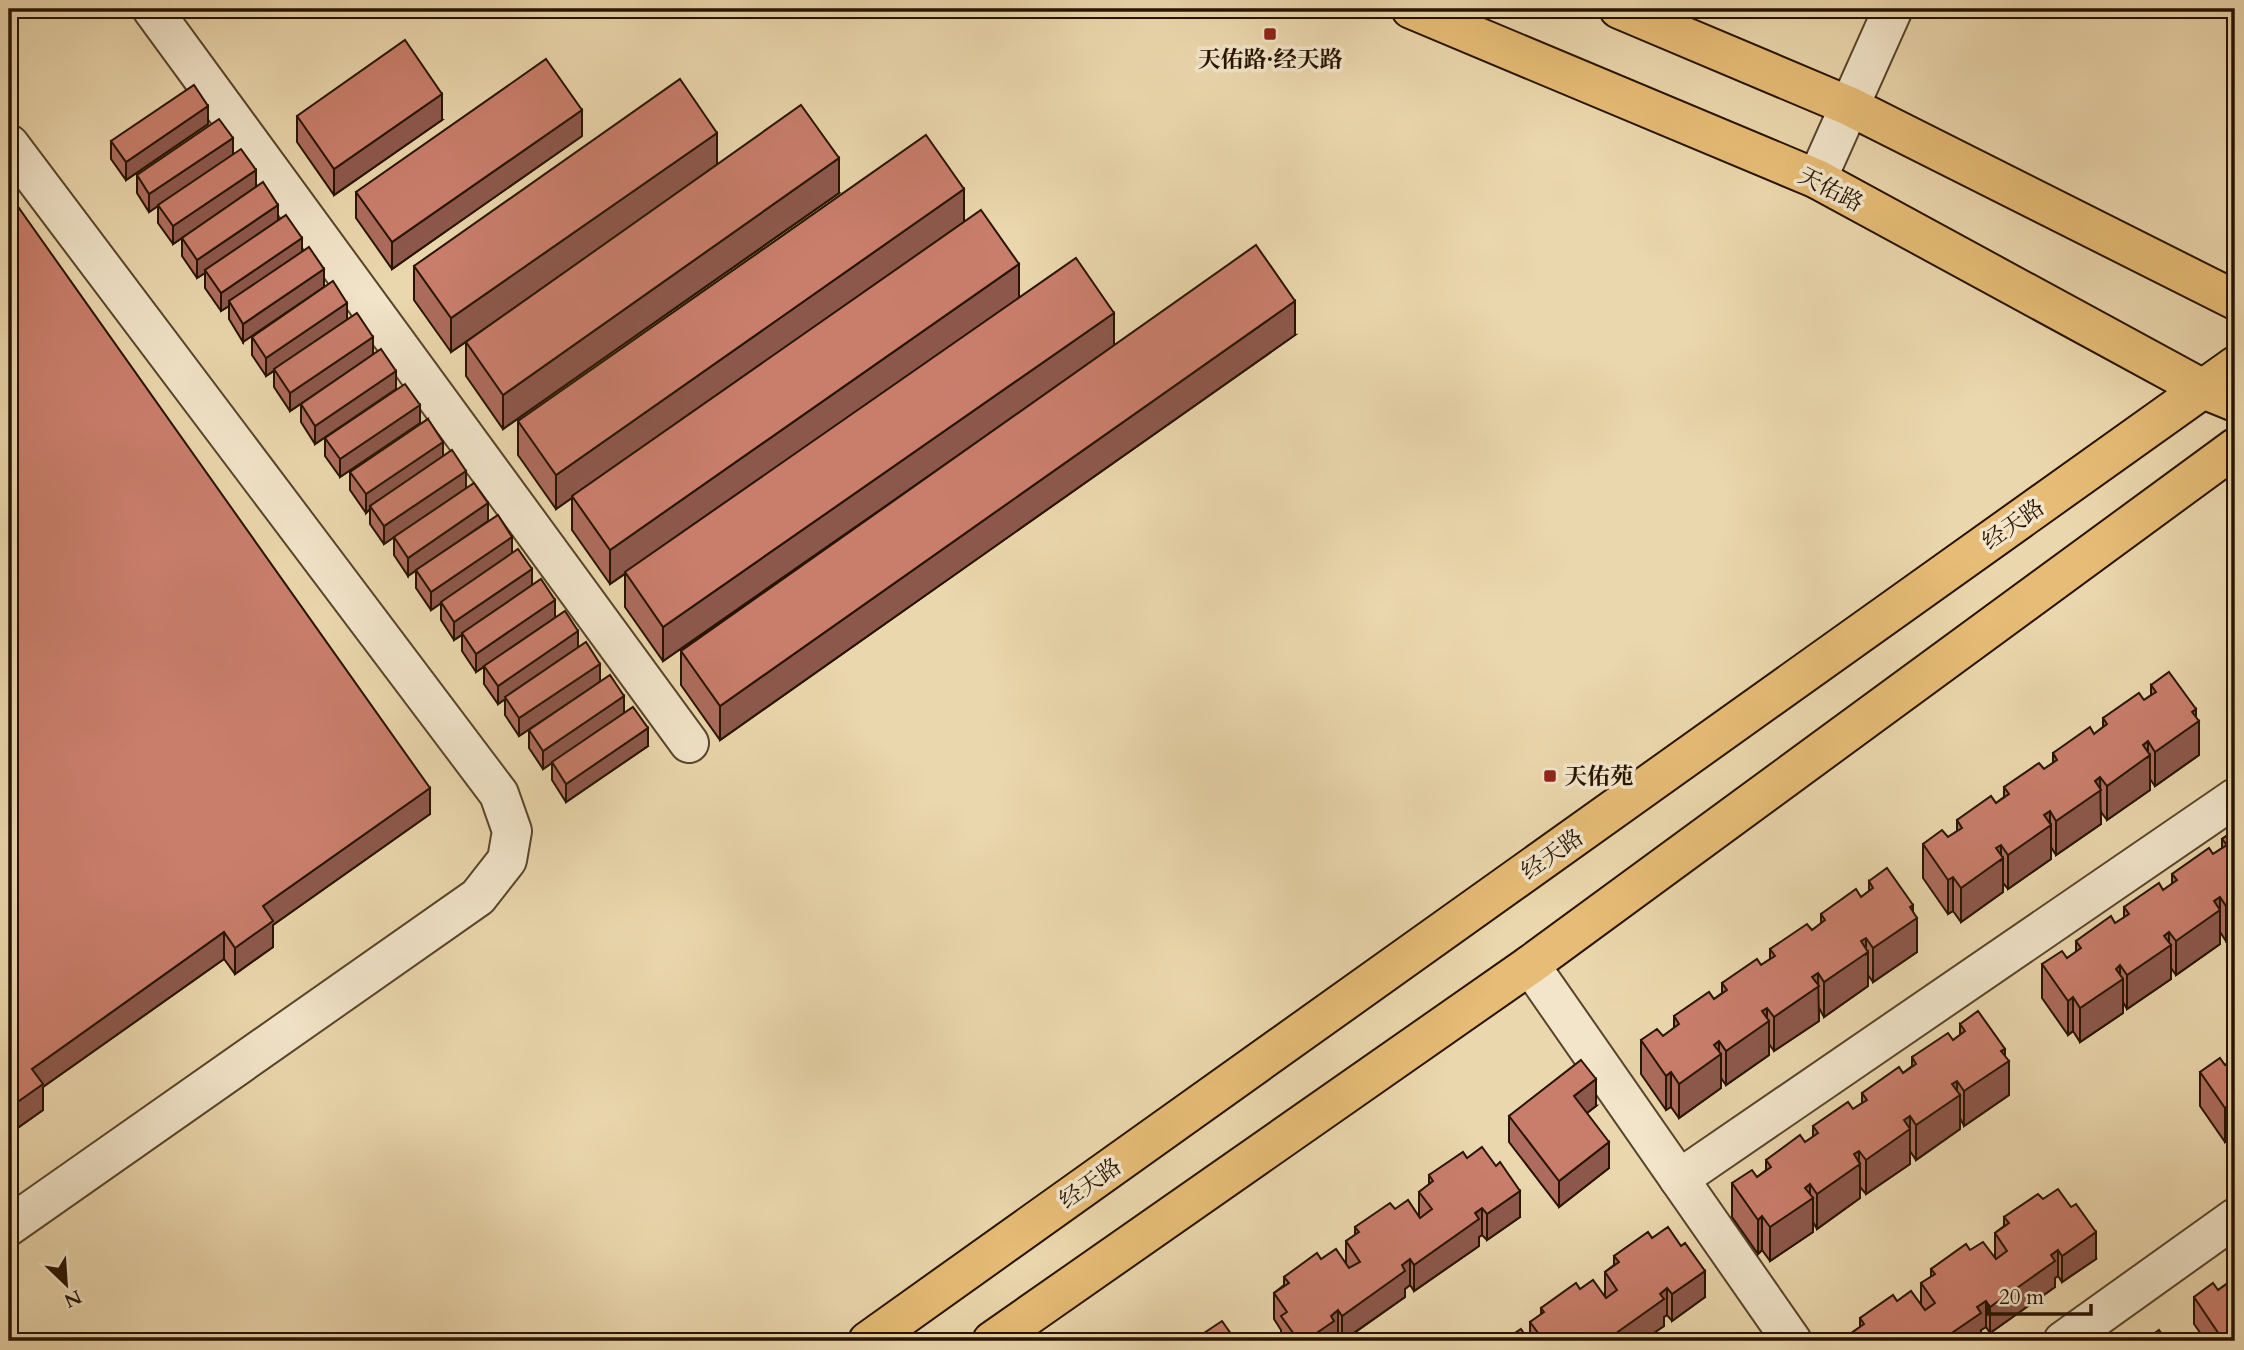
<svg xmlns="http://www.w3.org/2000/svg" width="2244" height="1350" font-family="Cardo,'Noto Serif SC',serif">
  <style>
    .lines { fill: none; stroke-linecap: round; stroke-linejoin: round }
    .minor-casing { stroke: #58442b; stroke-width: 42 }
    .major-casing { stroke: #271300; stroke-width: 42 }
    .minor { stroke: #f2e5ca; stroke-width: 38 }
    .major { stroke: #e6bc76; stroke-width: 38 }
    .wall { fill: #ad6c5d; stroke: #271300; stroke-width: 2 }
    .shaded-wall { fill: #8d584c; stroke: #271300; stroke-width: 2 }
    .building { fill: #c97e6c; stroke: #271300; stroke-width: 2 }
    .poi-dot { fill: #8f2418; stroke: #f2e5ca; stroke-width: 2.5 }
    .labels { text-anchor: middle; stroke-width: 7; stroke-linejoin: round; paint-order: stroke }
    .poi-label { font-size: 23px; font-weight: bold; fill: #271300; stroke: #f2e5ca }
    .street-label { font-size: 23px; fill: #271300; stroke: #f2e5ca }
  </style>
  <rect width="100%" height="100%" fill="#ebd7ad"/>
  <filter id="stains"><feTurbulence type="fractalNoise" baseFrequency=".00286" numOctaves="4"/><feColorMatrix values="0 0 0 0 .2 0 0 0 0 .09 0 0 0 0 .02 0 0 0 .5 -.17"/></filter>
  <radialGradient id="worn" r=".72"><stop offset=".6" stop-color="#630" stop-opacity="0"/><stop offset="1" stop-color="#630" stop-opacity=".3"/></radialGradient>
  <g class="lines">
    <g class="minor-casing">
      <g id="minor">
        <path d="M152,9L689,743"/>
        <path d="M9,144L499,794L512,831L507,860L478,897L9,1226"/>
        <path d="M1817,179L1893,9"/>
        <path d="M1530,965L1792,1341"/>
        <path d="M1679,1179L2235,798"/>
        <path d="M2063,1341L2235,1218"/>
      </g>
    </g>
    <g class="major-casing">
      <g id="major">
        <path d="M1411,9L1817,179L2203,389L2235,402"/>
        <path d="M1619,9L1849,106L2235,300"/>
        <path d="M868,1341L2235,366"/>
        <path d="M992,1341L1530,965L2235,448"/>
      </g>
    </g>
    <use href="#minor" class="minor"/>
    <use href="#major" class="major"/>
  </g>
  <g class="wall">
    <path d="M297,116L442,120L334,195L297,142Z"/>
    <path d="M208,124L126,180L111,159V141Z"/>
    <path d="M582,136L392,269L356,218V192Z"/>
    <path d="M233,154L256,170L243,342L229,319V306L221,311L205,288V273L197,278L182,256V238L173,244L158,223V206L149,212L137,193V175Z"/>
    <path d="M717,165L839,193L503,429L466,376V342L451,352L414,300V266Z"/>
    <path d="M9,194L430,814L273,925V947L235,974L224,959L43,1087V1110L9,1134Z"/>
    <path d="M964,222L1019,298L1114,346L1295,335L720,740L681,685V651L924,479L663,661L625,607V574L610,584L572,530V498L556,509L518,455V421Z"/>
    <path d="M347,319L373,355L290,411L274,387V371L266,376L252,355V337Z"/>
    <path d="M396,389L315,444L301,422V404Z"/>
    <path d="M428,419L408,576L394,555V537L384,544L370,524V509L366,513L350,490V472Z"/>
    <path d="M420,423L340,477L325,456V438Z"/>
    <path d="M512,553L532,585L578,647L600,681L648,746L566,802L552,780V763L543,769L529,748V730L581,695L519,736L505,715V699L498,704L484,684V667L476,672L462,651V635L454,640L441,620V603L431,610L416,588V570Z"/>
    <path d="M2151,685L2196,717L2199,755L2155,786L2150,779V790L2107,820L2101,812V824L2056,855L2051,847V859L2008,889L2003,883V892L1961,922L1953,911L1948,914L1923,878V844L1948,837L1957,831V820L1996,803L2004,797V787L2044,769L2053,763V753L2094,734L2103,727V718L2144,700L2151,695Z"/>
    <path d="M2235,830V934L2226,941L2220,932V944L2176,975L2171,968V979L2127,1009L2123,1002V1013L2080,1042L2073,1031L2068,1035L2042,998V964L2067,958L2076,952V941L2115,923L2124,918V907L2163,890L2172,884V874L2213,854L2222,848V839Z"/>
    <path d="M1869,881L1913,912L1917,952L1873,982L1868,975V986L1824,1017L1819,1008V1021L1774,1051L1769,1044V1055L1726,1085L1721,1078V1088L1679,1118L1671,1107L1666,1110L1641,1074V1040L1663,1036L1674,1028V1016L1714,999L1722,993V983L1761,965L1770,959V949L1812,930L1821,924V914L1861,897L1869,891Z"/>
    <path d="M1960,1024L2005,1056L2009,1095L1964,1126L1960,1118V1129L1916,1160L1910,1151V1164L1866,1194L1860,1187V1198L1817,1229L1813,1222V1232L1770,1261L1762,1250L1758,1254L1732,1217V1183L1757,1177L1766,1170V1160L1805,1142L1813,1137V1126L1853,1109L1862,1103V1093L1903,1073L1912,1066V1057L1953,1040L1960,1035Z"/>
    <path d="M2235,1047V1146L2230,1138L2225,1142L2200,1106V1072L2225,1065L2234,1059V1048Z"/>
    <path d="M1596,1106L1587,1113L1609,1168L1559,1207L1509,1142V1116Z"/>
    <path d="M1467,1158L1520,1217L1487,1240L1482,1235L1479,1237V1246L1414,1291L1410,1285L1405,1289V1297L1343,1341H1341L1338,1337L1334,1340V1341H1281V1330L1274,1319V1293L1284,1285V1277L1321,1259L1346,1263V1241L1355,1235V1227L1395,1209L1419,1217V1192L1429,1185V1175Z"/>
    <path d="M2004,1217L2096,1259L2062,1282L2058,1276L2055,1278V1287L1990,1333L1986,1327L1981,1330V1339L1978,1341H1850V1334L1860,1327V1318L1897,1301L1921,1305V1283L1931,1277V1269L1970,1250L1995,1258V1233L2004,1226Z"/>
    <path d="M1652,1238L1705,1297L1672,1321L1667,1315L1664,1317V1326L1642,1341H1530V1322L1541,1315V1308L1580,1289L1605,1297V1272L1614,1265V1256Z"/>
    <path d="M2235,1268V1341H2206L2194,1324V1297L2218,1290L2232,1280V1271Z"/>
  </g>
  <g class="shaded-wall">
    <path d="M442,94V120L334,195V169Z"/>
    <path d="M208,106V124L126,180V162Z"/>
    <path d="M582,110V136L392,269V242Z"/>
    <path d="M717,133V167L451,352V318Z"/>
    <path d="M233,138V156L149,212V194Z"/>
    <path d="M839,158V193L503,429V395Z"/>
    <path d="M256,170V188L173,244V226Z"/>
    <path d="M964,189V223L556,509V475Z"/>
    <path d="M278,205V223L205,270V273L197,278V260Z"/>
    <path d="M302,238V256L229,301V306L221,311V293Z"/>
    <path d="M1019,264V298L610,584V550Z"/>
    <path d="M324,269V287L243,342V324Z"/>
    <path d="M1295,301V335L720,740V706Z"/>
    <path d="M347,303V321L266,376V358Z"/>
    <path d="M1114,313V347L663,661V627Z"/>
    <path d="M373,337V355L290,411V393Z"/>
    <path d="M396,371V389L315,444V426Z"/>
    <path d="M420,405V423L340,477V459Z"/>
    <path d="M443,442V460L370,506V509L366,513V494Z"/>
    <path d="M466,471V489L384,544V526Z"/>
    <path d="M488,503V521L408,576V558Z"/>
    <path d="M512,537V555L431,610V592Z"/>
    <path d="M532,569V587L454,640V622Z"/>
    <path d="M555,600V618L476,672V654Z"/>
    <path d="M578,631V649L498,704V686Z"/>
    <path d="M600,664V682L519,736V718Z"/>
    <path d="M624,696V714L543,769V751Z"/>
    <path d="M2196,709V723L2199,721V755L2155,786V752L2192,712Z"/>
    <path d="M648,728V746L566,802V784Z"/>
    <path d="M2148,741V757L2150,755V790L2107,820V786L2143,745Z"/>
    <path d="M2100,777L2101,824L2056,855V821L2095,781Z"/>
    <path d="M430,788V814L273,925V947L235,974V948L263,906Z"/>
    <path d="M2050,811V826L2051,825V859L2008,889V855L2044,815Z"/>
    <path d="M2001,845V860L2003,858V892L1961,922V888L1996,848Z"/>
    <path d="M1953,877V911L1948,914V880Z"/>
    <path d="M2220,897V944L2176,975V941L2214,901Z"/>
    <path d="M2235,900V934L2226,941V906Z"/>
    <path d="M1913,905V920L1917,918V952L1873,982V948L1910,907Z"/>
    <path d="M224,932V959L43,1087V1110L9,1134V1108L32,1069Z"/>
    <path d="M2169,932V946L2171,945V979L2127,1009V975L2164,936Z"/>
    <path d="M1866,938V954L1868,952V986L1824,1017V982L1861,941Z"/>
    <path d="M2120,965V980L2123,979V1013L2080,1042V1008L2116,969Z"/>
    <path d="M1818,973L1819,1021L1774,1051V1017L1812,977Z"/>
    <path d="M2073,997V1031L2068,1035V1001Z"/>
    <path d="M1767,1008V1022L1769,1021V1055L1726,1085V1051L1762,1011Z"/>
    <path d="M1719,1041V1055L1721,1054V1088L1679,1118V1084L1714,1045Z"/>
    <path d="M2005,1049V1063L2009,1061V1095L1964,1126V1091L2001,1051Z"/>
    <path d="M1671,1072V1107L1666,1110V1076Z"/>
    <path d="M1596,1079V1106L1574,1123V1096Z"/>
    <path d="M1957,1081V1097L1960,1095V1129L1916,1160V1125L1952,1084Z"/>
    <path d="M2230,1104V1138L2225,1142V1108Z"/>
    <path d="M1910,1116V1164L1866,1194V1160L1904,1120Z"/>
    <path d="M1609,1142V1168L1559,1207V1181Z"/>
    <path d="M1859,1151V1165L1860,1164V1198L1817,1229V1194L1854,1154Z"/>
    <path d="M1810,1184V1199L1813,1198V1232L1770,1261V1227L1805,1188Z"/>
    <path d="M1520,1191V1217L1487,1240V1214Z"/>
    <path d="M1482,1208V1235L1479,1237V1246L1414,1291V1265Z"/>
    <path d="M1762,1216V1250L1758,1254V1220Z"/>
    <path d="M2096,1232V1259L2062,1282V1256Z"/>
    <path d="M2058,1250V1276L2055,1278V1287L1990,1333V1307L2051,1255Z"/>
    <path d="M1410,1259V1285L1405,1289V1297L1342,1341V1316L1402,1265Z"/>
    <path d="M1705,1271V1297L1672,1321V1294Z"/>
    <path d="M1667,1288V1315L1664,1317V1326L1642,1341H1605Z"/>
    <path d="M1986,1301V1327L1981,1330V1339L1978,1341H1940L1977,1307Z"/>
    <path d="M1338,1310V1337L1334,1340V1341H1305L1331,1316Z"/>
    <path d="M2228,1332V1341H2221V1337Z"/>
  </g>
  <g class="building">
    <path d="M405,40L442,94L334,169L297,116Z"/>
    <path d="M546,59L582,110L392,242L356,192Z"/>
    <path d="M680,79L717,133L451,318L414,266Z"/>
    <path d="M194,85L208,106L126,162L111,141Z"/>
    <path d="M801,105L839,158L503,395L466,342Z"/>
    <path d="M219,119L233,138L149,194L137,175Z"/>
    <path d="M926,135L964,189L556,475L518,421Z"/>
    <path d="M241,149L256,170L173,226L158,205Z"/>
    <path d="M263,182L278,205L197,260L182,238Z"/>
    <path d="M9,194L430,788L263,906L273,921L235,948L224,932L32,1069L43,1084L9,1108Z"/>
    <path d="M981,210L1019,264L610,550L572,496Z"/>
    <path d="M286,215L302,238L221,293L205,270Z"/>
    <path d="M1256,245L1295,301L720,706L681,651Z"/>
    <path d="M309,247L324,269L243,324L229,301Z"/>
    <path d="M1076,258L1114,313L663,627L625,572Z"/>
    <path d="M333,281L347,303L266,358L252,337Z"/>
    <path d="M357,313L373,337L290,393L274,369Z"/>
    <path d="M381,349L396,371L315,426L301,404Z"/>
    <path d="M405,384L420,405L340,459L325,438Z"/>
    <path d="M428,419L443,442L366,494L350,472Z"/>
    <path d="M452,450L466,471L384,526L370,506Z"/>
    <path d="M474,483L488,503L408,558L394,537Z"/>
    <path d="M498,515L512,537L431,592L416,570Z"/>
    <path d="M518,549L532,569L454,622L441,602Z"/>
    <path d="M541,579L555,600L476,654L462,633Z"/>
    <path d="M565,611L578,631L498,686L484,666Z"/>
    <path d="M586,642L600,664L519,718L505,697Z"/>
    <path d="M2169,672L2196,709L2192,712L2199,721L2155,752L2148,741L2143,745L2150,755L2107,786L2100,777L2095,781L2101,790L2056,821L2050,811L2044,815L2051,825L2008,855L2001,845L1996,848L2003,858L1961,888L1953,877L1948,880L1923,844L1942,830L1948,837L1962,828L1957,820L1991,796L1996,803L2009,794L2004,787L2039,763L2044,769L2057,760L2053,753L2090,727L2094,734L2107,724L2103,718L2139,693L2144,700L2156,692L2151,685Z"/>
    <path d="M610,675L624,696L543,751L529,730Z"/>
    <path d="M633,707L648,728L566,784L552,762Z"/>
    <path d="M2235,830V900L2226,906L2220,897L2214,901L2220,910L2176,941L2169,932L2164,936L2171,945L2127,975L2120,965L2116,969L2123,979L2080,1008L2073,997L2068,1001L2042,964L2062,951L2067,958L2081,948L2076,941L2111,916L2115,923L2129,914L2124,907L2159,883L2163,890L2177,880L2172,874L2209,848L2213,854L2227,845L2222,839Z"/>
    <path d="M1887,868L1913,905L1910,907L1917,918L1873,948L1866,938L1861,941L1868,952L1824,982L1818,973L1812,977L1819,986L1774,1017L1767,1008L1762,1011L1769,1021L1726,1051L1719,1041L1714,1045L1721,1054L1679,1084L1671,1072L1666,1076L1641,1040L1657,1029L1663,1036L1679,1024L1674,1016L1709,992L1714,999L1727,990L1722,983L1757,959L1761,965L1775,956L1770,949L1807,924L1812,930L1825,920L1821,914L1856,889L1861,897L1873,888L1869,881Z"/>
    <path d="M1978,1011L2005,1049L2001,1051L2009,1061L1964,1091L1957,1081L1952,1084L1960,1095L1916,1125L1910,1116L1904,1120L1910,1129L1866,1160L1859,1151L1854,1154L1860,1164L1817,1194L1810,1184L1805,1188L1813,1198L1770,1227L1762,1216L1758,1220L1732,1183L1752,1170L1757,1177L1771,1167L1766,1160L1800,1135L1805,1142L1818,1133L1813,1126L1848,1102L1853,1109L1867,1100L1862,1093L1899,1067L1903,1073L1916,1064L1912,1057L1948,1033L1953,1040L1965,1031L1960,1024Z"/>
    <path d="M2220,1058L2225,1065L2235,1058V1111L2230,1104L2225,1108L2200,1072Z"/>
    <path d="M1581,1060L1596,1079L1574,1096L1609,1142L1559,1181L1509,1116Z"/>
    <path d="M1482,1147L1496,1166L1500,1162L1520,1191L1487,1214L1482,1208L1475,1213L1479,1219L1414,1265L1410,1259L1402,1265L1405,1271L1342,1316L1338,1310L1331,1316L1334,1321L1305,1341H1299L1281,1316L1287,1312L1274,1293L1289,1283L1284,1277L1317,1253L1321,1259L1336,1249L1349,1268L1360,1262L1346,1241L1359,1232L1355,1227L1390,1203L1395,1209L1408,1200L1420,1218L1432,1209L1419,1192L1433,1181L1429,1175L1463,1152L1467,1158Z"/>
    <path d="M2058,1189L2071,1207L2076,1204L2096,1232L2062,1256L2058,1250L2051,1255L2055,1261L1990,1307L1986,1301L1977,1307L1981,1313L1940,1341H1854L1850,1334L1864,1324L1860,1318L1893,1295L1897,1301L1911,1291L1925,1310L1935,1303L1921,1283L1935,1274L1931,1269L1966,1244L1970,1250L1983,1242L1996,1259L2007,1251L1995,1233L2009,1223L2004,1217L2038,1194L2043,1199Z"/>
    <path d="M1668,1227L1681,1246L1685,1243L1705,1271L1672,1294L1667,1288L1660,1294L1664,1299L1605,1341H1597L1596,1340L1593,1341H1544L1530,1322L1544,1312L1541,1308L1576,1283L1580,1289L1593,1280L1606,1298L1617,1290L1605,1272L1619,1262L1614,1256L1648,1232L1652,1238Z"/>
    <path d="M2235,1278V1341H2234L2228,1332L2221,1337L2194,1297L2213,1283L2218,1290Z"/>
    <path d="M1222,1321L1236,1341H1207L1209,1340L1204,1333Z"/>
    <path d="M1521,1329L1529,1341H1492L1503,1334L1506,1339Z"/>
    <path d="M2159,1330L2167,1341H2131L2140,1335L2144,1341Z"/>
  </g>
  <g class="poi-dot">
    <rect x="1263" y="27" width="14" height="14" rx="3.5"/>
    <rect x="1543" y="769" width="14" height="14" rx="3.5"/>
  </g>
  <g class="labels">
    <g class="poi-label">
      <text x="1270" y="67">天佑路·经天路</text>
      <text x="1564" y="784" text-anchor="start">天佑苑</text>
    </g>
    <g class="street-label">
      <text transform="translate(1831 189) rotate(27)" y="8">天佑路</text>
      <text transform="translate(2013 524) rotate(-35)" y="8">经天路</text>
      <text transform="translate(1552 854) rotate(-35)" y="8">经天路</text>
      <text transform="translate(1090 1183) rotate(-35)" y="8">经天路</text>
    </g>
  </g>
  <rect width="2244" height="1350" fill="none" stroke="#ebd7ad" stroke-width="35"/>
  <rect x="10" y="10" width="2223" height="1329" fill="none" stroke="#271300" stroke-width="3.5"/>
  <rect x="18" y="18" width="2209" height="1315" fill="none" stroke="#271300" stroke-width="2"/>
  <g transform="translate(66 1284) rotate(155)" stroke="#f2e5ca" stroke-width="5" paint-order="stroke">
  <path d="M0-5L12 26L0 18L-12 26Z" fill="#271300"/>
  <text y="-10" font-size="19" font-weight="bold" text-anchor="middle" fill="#271300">N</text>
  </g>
  <path d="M1988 1304v10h103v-10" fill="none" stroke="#271300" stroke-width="3.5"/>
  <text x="1999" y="1304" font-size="21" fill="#271300" stroke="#f2e5ca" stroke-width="5" paint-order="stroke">20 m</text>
  <rect width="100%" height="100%" filter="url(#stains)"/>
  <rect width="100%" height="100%" fill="url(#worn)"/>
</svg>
